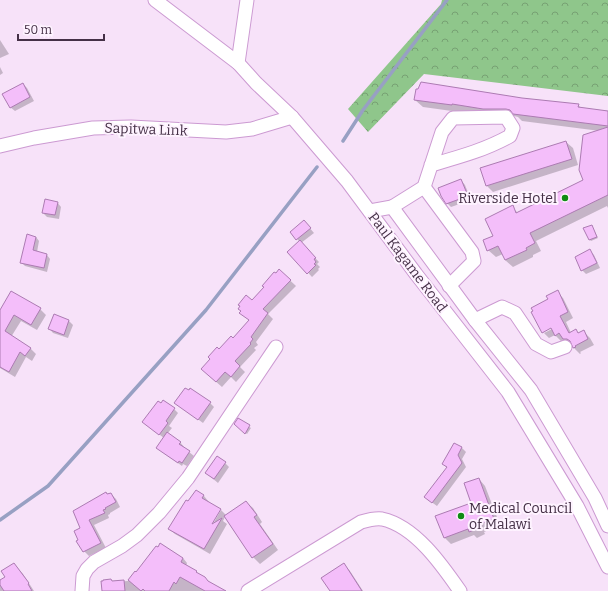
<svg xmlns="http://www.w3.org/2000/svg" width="608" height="591" font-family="Bitter,serif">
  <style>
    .forest { fill: url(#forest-crowns) }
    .shadow { fill: #0003 }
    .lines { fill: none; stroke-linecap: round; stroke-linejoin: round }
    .stream { stroke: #98a0c3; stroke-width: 3.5 }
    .building { fill: #f4befa; stroke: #ac7bb2 }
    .minor-casing { stroke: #cc9ad2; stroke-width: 15 }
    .minor { stroke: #fff; stroke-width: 13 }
    .poi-dot { fill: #0f8b14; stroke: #fef3ff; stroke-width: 1.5 }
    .labels { text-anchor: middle; stroke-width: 4; stroke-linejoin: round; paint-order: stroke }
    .street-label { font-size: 14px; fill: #453047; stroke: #fef3ff }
    .poi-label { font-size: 14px; fill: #453047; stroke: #fef3ff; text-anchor: end }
  </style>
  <defs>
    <pattern id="forest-crowns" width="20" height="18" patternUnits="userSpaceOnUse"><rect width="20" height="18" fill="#8fc68b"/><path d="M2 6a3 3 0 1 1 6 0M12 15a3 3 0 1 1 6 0" fill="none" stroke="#77a173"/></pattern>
  </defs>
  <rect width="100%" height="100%" fill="#f7e2f9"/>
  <path class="forest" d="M442,0H608V96L424,74L368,132L348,109L441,4Z"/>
  <g class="shadow">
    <path d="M0,40L9,54L0,58Z"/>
    <path d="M0,67L3,73L0,75Z"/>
    <path d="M23,84L27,88L34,101L15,111L10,107Z"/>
    <path d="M521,99L578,105L582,109L608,112V208L607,206L536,241L541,251L533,255V257L513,267L505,260L503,254L496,257L488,250L494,236L512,207L518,213L585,180L600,131L522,121L518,117L514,116H493L459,111V112L423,107L415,100Z"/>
    <path d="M566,142L573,148L578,165L493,192L487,186Z"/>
    <path d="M461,180L465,185L471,200L451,207L447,203Z"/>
    <path d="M57,202L61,207L59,219L47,217L43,213Z"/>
    <path d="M308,226L314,233L301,243L319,262L317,264L320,267L318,269L319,270L312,277L289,252L300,242L297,239Z"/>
    <path d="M592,226L598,238L591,241L590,240Z"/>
    <path d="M36,237L39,241L37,252L47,255L50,259L47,272L25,266L21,262Z"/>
    <path d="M590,251L594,255L600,268L586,274L582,270Z"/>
    <path d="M279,270L296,286L268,314L273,319L256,342L258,345L254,348L256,350L240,367L245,372L236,382L231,377L222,387L207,374L219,350L233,339L250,321L241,313Z"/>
    <path d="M557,292L563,298L573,318L566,322L571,333L576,331L579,334L584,332L590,338L594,345L580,352L581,353L580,354L574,348L573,345H570L564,340L561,341L555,335L549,338L544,333L556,327L555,325L544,331V333L543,332L549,300Z"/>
    <path d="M40,309L46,315L37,330L21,321L11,337L30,348L36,354L32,361L26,357L15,377L0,368V318Z"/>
    <path d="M54,316L69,321L73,325L68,338L53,333L49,328Z"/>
    <path d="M176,403H210L214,407L203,423Z"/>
    <path d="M174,409L178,413L169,426L172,428L167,434L180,442L184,447V448L194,456L187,466L183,464L182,466L157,448L164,438L148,426Z"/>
    <path d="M238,420L251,428L247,434L235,424Z"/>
    <path d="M454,444L462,448L466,452L462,459L466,467L437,506L430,501L447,468L443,464Z"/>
    <path d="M225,463L229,467L218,483L206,473Z"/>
    <path d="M479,479L485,486L500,525L484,532L485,534L477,538L474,535L451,544L444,537L473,503Z"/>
    <path d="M196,491L204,496L209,502V503L221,510H220L209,528L210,529L221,510L227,516L246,502L253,508L262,522L260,524L278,550L260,564L253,557L225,517L223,521L227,524L210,554L175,534L169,529Z"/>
    <path d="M111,494L116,499L120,507L110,513V514L108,515L109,518L94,525L106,548L89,556L84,551L81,528L108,495Z"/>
    <path d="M183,558L187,563L186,566L196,572L221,591H103L113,582L128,581L135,572L136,573Z"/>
    <path d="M14,564L23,574L34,591H0V581L6,577Z"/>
    <path d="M343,564L350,571L363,591H331Z"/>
  </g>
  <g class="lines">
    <g class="stream">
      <path d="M343,141L363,110L447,0"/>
      <path d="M0,520L48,486L206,310L317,167"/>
    </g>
  </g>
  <g class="building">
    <path d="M421,82L522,98L579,104L578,107L608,111V126L513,114L510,110L506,109H483L452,104V105L414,100L416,89H418Z"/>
    <path d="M23,83L30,97L10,108L2,94Z"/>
    <path d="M608,127V195L530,233L535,243L526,248L527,250L505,260L498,246L487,251L483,240L493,236L485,219L513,205L516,213L583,180L579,170L583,135Z"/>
    <path d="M566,141L572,159L486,186L480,168Z"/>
    <path d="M461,179L468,196L446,204L441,196L438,188Z"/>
    <path d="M45,199L58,202L55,215L42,213Z"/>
    <path d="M304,220L311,228L296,240L290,232Z"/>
    <path d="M592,225L597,237L589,240L583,228Z"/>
    <path d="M27,234L36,237L33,250L47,254L44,268L20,263Z"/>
    <path d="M300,240L316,258L314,259L316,262L314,264L316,265L307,274L287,252Z"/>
    <path d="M590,249L597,263L581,271L575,257Z"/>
    <path d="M279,269L291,280L263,309L268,313L251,337L253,339L250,343L251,344L235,361L240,366L231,377L225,372L216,382L201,369L210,359L208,357L217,347L219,349L231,336L233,338L249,320L239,313L241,311L238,309L240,306L238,305L246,295L252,300L264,287L262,286L274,272L276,273Z"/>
    <path d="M558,290L568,312L560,316L569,333L576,329L578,333L584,330L588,339L575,346L576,347L573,348L570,341L567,339H563L559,333L555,336L551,328L542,333L531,312L533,311L531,308L548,299L546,296Z"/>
    <path d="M11,291L41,308L31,325L14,315L5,331L31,348L25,356L20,352L9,372L0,367V310Z"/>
    <path d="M54,314L69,320L64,335L48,329Z"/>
    <path d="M185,388L189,390L190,388L211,402L198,420L174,403Z"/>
    <path d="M163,400L175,408L166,421L168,423L159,435L142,422L158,401L161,403Z"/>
    <path d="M238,418L250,425L245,434L234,424Z"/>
    <path d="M167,432L181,442L179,444L190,451L182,463L179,461L178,463L156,448Z"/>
    <path d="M454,443L462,447L458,455L462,463L432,503L424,497L447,467L442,464Z"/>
    <path d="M217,456L226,462L214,479L205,473Z"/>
    <path d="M479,478L494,519L478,525L479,528L469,532L468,529L444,538L435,516L471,503L464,483Z"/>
    <path d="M196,490L204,495L202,498L221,509L212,524L222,518L204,549L168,529L186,500L188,501Z"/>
    <path d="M106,492L107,494L111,493L116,502L105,508L106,509L103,510L105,513L89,520L101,543L83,552L76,541L78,540L74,531L80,528L73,511Z"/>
    <path d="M246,501L257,515L254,517L273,544L252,558L224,516Z"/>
    <path d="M160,543L183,558L181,562L197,571L196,572L205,577L208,581L226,591H205L180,577L176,584L174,582L169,591H145L143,589L141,591L128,580L135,571L136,572L156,546L158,547Z"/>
    <path d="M14,563L29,583L28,584L32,591H4L0,585V580L5,577L1,571Z"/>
    <path d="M344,563L362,591H330L321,578Z"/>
    <path d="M111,579L112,581L124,580L125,591H102L101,581H103V580Z"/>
  </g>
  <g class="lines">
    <g class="minor-casing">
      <g id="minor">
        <path d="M155,0L238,63L256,83L292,117L347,181L416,274L508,392L577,506L608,567"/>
        <path d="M238,63L247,0"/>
        <path d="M0,146L34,138L93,128L131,127L226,132L252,129L292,117"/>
        <path d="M424,187L472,252L474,261L449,286"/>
        <path d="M392,207L424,187L442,132L453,118L506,117L513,128L510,136C485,150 459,157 431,165"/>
        <path d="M370,211L392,207L475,320L531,390L595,498L608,526"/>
        <path d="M475,320L502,307L515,313L536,344L551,352L565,347"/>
        <path d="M82,591L83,576L87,569L94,562L122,546L137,535L159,513L188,478L276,347"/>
        <path d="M248,591L361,522C368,520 375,518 382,519C415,526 442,565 460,591"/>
      </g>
    </g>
    <use href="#minor" class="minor"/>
  </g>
  <g class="poi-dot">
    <circle cx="565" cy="198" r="4"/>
    <circle cx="461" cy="516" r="4"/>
  </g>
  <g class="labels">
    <g class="street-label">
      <text transform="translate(146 129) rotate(2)" y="5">Sapitwa Link</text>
      <text transform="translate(408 262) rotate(53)" y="5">Paul Kagame Road</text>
    </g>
    <g class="poi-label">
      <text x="557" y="203">Riverside Hotel</text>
      <text x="469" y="513" text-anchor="start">Medical Council<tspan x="469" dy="16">of Malawi</tspan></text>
    </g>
  </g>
  <path d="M18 34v6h86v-6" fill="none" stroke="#453047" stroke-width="2"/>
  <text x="24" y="34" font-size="12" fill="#453047" stroke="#fef3ff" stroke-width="3" paint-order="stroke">50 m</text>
</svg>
